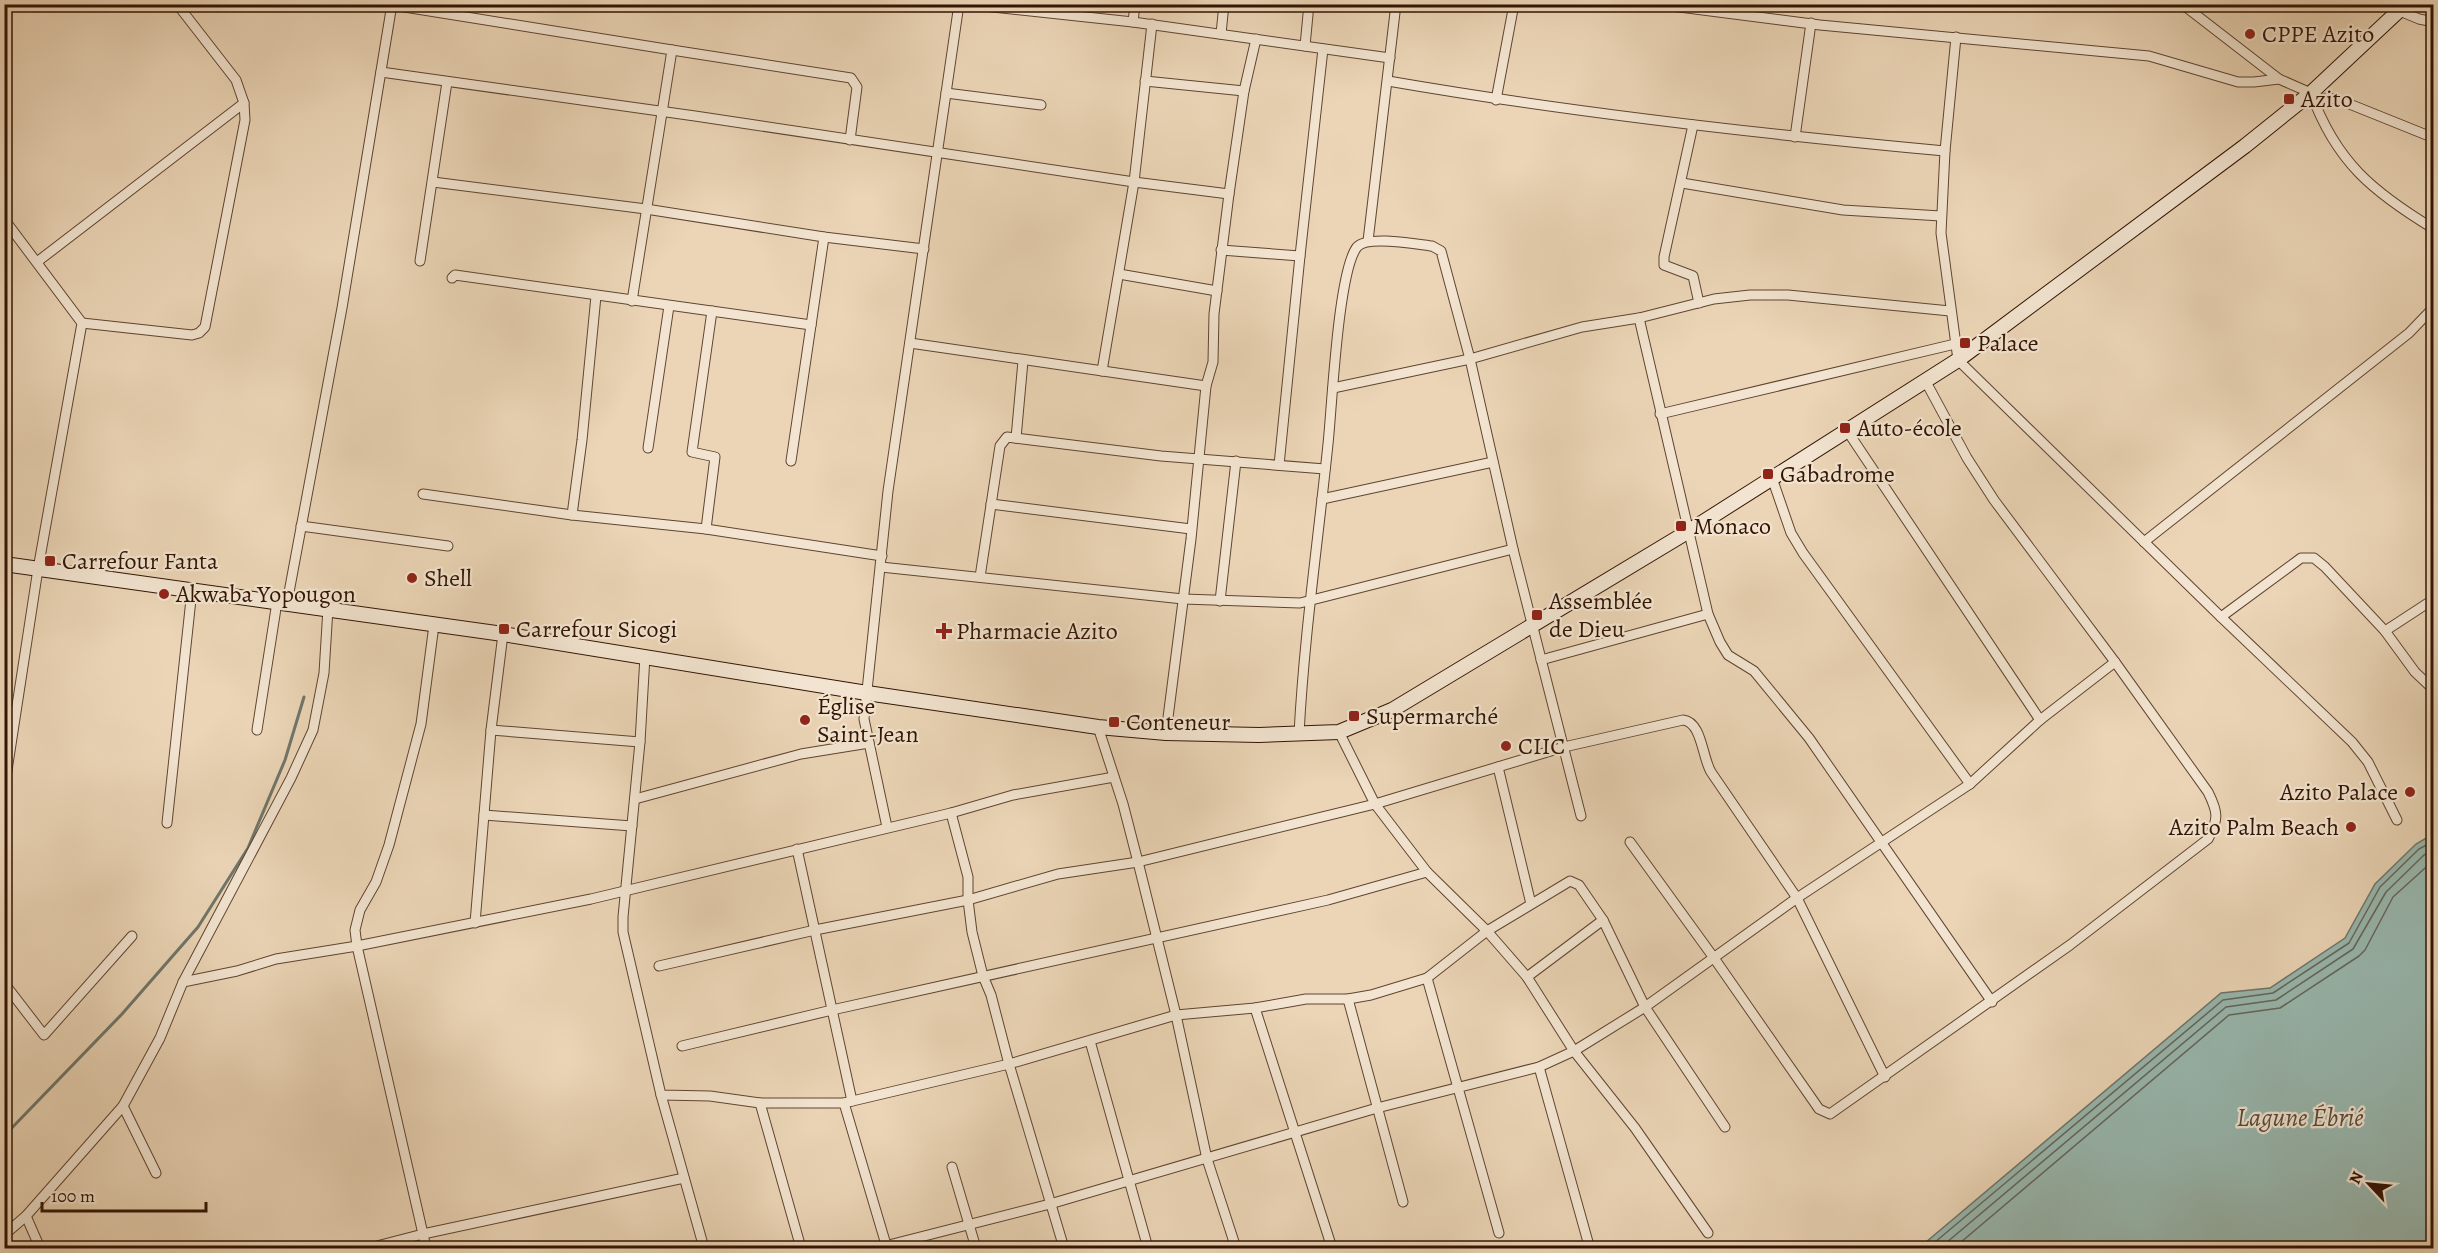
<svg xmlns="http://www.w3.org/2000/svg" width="2438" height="1253" font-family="Alegreya,serif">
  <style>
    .water { fill: #98b8af; stroke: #6f766b; stroke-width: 1.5 }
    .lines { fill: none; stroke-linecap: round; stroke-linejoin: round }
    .shore { stroke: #65665a; stroke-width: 1.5 }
    .stream { stroke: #6f766b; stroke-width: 3 }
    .ferry { stroke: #564d40; stroke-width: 1.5; stroke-dasharray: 8 6; stroke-linecap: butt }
    .street-casing { stroke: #604430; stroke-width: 11 }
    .secondary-casing { stroke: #321404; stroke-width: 16 }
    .street { stroke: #f2e4d0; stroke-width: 9 }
    .secondary { stroke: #f2e4d0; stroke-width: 14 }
    .poi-dot { fill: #8f2418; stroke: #f2e4d0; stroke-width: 2 }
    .labels { text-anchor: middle; stroke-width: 4.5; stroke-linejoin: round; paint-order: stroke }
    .poi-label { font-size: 24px; fill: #321404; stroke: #f2e4d0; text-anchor: start }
    .water-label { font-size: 26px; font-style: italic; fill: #564d40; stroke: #f2e4d0 }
  </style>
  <rect width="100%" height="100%" fill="#ebd5b6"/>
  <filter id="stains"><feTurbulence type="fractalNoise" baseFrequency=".00333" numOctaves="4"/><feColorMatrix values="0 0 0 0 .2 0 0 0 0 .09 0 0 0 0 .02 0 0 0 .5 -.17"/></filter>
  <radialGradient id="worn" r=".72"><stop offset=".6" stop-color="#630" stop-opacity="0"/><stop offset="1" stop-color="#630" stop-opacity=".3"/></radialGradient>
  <path class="water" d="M2433,834V1248H1919L2221,993L2270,988L2345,938L2375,884L2416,844Z"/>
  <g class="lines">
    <g class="shore">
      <path d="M1928,1248L2223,1000L2273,993L2349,943L2380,887L2419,849L2434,841"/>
      <path d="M1940,1248L2226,1007L2276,1000L2353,949L2386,892L2424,855L2434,850"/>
      <path d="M1954,1248L2229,1015L2280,1008L2359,956L2365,950L2393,897L2434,860"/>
    </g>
    <path class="stream" d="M4,1136L122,1014L198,927L248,848L285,760L304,697"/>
    <path class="ferry" d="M2429,867L2434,877"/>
    <g class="street-casing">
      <g id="street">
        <path d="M965,4L1133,22L1390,58"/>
        <path d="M1656,4L1820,25L2149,56L2238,82H2254L2279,79"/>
        <path d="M2182,4L2279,79L2311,93C2336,162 2373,192 2434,229"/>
        <path d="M2383,4L2419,19L2434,22"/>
        <path d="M392,5L672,50L632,301"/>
        <path d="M1133,22L1135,4"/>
        <path d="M1221,34L1224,4"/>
        <path d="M1305,46L1309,4"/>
        <path d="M672,50L851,78L857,87L850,140"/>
        <path d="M381,72L695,116L1134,182L1229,194"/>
        <path d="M1145,81L1244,91"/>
        <path d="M1388,81C1573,113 1759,134 1945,151L1956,37"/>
        <path d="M946,93L1041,105"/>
        <path d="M1496,100L1514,4"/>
        <path d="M2314,101L2327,98L2337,99L2434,138"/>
        <path d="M1693,125L1664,257V265L1693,276L1699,303"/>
        <path d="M1795,137L1811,23"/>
        <path d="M1945,151L1941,233L1958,360L2221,617L2352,742L2368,762L2397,820"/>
        <path d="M433,182L646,209L824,237L924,249"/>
        <path d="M1682,183L1843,210L1941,216"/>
        <path d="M4,219L82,323L38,569L4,790"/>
        <path d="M1368,241L1396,4"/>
        <path d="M1221,250L1300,256"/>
        <path d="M420,261L447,82"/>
        <path d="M37,262L244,103"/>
        <path d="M1119,274L1217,291"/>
        <path d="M452,278L455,275L811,325"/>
        <path d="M1639,318L1708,614L1720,642L1728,655L1754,671L1809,738L1992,1002"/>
        <path d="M82,323L192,335L199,333L205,327L245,120L244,103L236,80L177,4"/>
        <path d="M910,343L1206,386"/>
        <path d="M1102,371L1134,182L1152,24"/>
        <path d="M1333,388L1470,359L1582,327L1639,318L1714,299L1750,295H1788L1950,311"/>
        <path d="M1660,414L1955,344"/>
        <path d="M1848,432L2040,720"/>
        <path d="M1016,438L1023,361"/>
        <path d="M648,448L669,306"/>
        <path d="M791,461L824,237"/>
        <path d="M1279,465L1300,256L1323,49"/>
        <path d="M1772,478L1791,533L1803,553L1970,784"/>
        <path d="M423,494L572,515L706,529L882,556"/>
        <path d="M1322,499L1493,462"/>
        <path d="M991,504L1191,529"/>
        <path d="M572,515L582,440L596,296"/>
        <path d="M301,526L448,546"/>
        <path d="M706,529L715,457L692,452L712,311"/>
        <path d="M2144,542L2409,333L2434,307"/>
        <path d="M881,567L1183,599L1300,603L1513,549"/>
        <path d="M980,577L1000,446L1007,437L1161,456L1325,469"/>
        <path d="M1220,601L1236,461"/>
        <path d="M287,603L342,308L392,4"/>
        <path d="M2221,617L2301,558H2314L2325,567L2385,631L2415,672L2434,690"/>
        <path d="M434,625L421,724L389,845L376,882L360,910L355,930L357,946L423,1234L684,1178"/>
        <path d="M2385,631L2434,599"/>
        <path d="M645,656L640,742L623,917V932L661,1095L710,1096L760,1103H844L1009,1064L1176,1015L1255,1008L1306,999H1348L1371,995L1427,978L1487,931L1570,881L1579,885L1603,920L1645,1007L1725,1127"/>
        <path d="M1541,660L1708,614"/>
        <path d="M1098,727L1123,804L1138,862L1176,1015L1207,1159L1236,1248"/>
        <path d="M257,730L277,602"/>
        <path d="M491,730L640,742"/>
        <path d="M1339,732L1375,804L1427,872L1487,931L1527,977L1574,1051L1635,1128L1708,1233"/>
        <path d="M1166,733L1191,539L1206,386L1213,362L1214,314L1229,194L1244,91L1256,39"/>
        <path d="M1299,734C1304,637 1318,541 1328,444C1332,407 1338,271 1357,247C1367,235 1416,244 1432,246L1441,251L1470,359L1513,549L1581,816"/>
        <path d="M1498,767L1531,904"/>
        <path d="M635,799L801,754L869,743"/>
        <path d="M951,813L968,877V900L972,932L983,976L991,995L1009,1064L1064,1248"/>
        <path d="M484,815L632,826"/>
        <path d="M167,823L192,590"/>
        <path d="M887,827L864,719L888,491L959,4"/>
        <path d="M1630,842L1714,958L1819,1109L1830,1114L2070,945L2208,839C2219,819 2218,812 2208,792L2115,662L1994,500L1967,458L1926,382"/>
        <path d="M797,849L852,1101"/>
        <path d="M475,923L491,730L503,634"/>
        <path d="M659,966L815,930L968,900L1058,874L1138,862L1375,804L1564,747L1683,720C1702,722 1702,757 1711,772L1797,898L1885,1077"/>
        <path d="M1527,977L1603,920"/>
        <path d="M1427,978L1499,1233"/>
        <path d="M183,982L237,971L276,959L357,946L591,899L951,813L1013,795L1114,777"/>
        <path d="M4,983L44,1035L132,936"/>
        <path d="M1348,999L1403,1202"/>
        <path d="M1255,1008L1332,1248"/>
        <path d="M1090,1041L1148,1248"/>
        <path d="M682,1046L832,1010L1328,900L1427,872"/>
        <path d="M1539,1067L1588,1242"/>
        <path d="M661,1095L704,1248"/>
        <path d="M760,1103L801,1248"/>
        <path d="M844,1103L887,1248"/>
        <path d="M123,1106L156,1173"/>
        <path d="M952,1167L976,1248"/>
        <path d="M26,1216L40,1248"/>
        <path d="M4,1235L26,1216L123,1106L160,1038L183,982L291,778L313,730L324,673L328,608"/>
        <path d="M369,1248L423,1234L426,1248"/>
        <path d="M877,1248L1050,1204L1377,1108L1539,1067L1574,1051L1645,1007L1797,898L1970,784L2040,720L2115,662"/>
      </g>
    </g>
    <g class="secondary-casing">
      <path id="secondary" d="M4,564L503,634L867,693L1098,727L1166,733L1259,735L1339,732L1392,710L1689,531L1958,360L2245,146L2311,93L2406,4"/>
    </g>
    <use href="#street" class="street"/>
    <use href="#secondary" class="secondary"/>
  </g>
  <g class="poi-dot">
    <circle cx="2250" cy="34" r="6"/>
    <rect x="2283" y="93" width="12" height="12" rx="3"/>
    <rect x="1959" y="337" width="12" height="12" rx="3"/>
    <rect x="1839" y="422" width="12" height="12" rx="3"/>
    <rect x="1762" y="468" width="12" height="12" rx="3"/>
    <rect x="1675" y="520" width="12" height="12" rx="3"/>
    <rect x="44" y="555" width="12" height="12" rx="3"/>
    <circle cx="412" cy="578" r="6"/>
    <circle cx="164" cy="594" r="6"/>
    <rect x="1531" y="609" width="12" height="12" rx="3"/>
    <rect x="498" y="623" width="12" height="12" rx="3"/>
    <path d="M941 622h6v6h6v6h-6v6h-6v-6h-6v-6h6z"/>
    <rect x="1348" y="710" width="12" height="12" rx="3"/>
    <circle cx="805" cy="720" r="6"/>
    <rect x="1108" y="716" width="12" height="12" rx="3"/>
    <circle cx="1506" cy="746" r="6"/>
    <circle cx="2410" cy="792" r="6"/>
    <circle cx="2351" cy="827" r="6"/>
  </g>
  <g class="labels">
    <g class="poi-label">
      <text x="2262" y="42">CPPE Azito</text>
      <text x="2301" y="107">Azito</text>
      <text x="1977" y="351">Palace</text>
      <text x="1857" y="436">Auto-école</text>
      <text x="1780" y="482">Gabadrome</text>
      <text x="1693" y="534">Monaco</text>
      <text x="62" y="569">Carrefour Fanta</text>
      <text x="424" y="586">Shell</text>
      <text x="176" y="602">Akwaba Yopougon</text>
      <text x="1549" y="609">Assemblée<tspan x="1549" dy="28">de Dieu</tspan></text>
      <text x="516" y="637">Carrefour Sicogi</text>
      <text x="956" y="639">Pharmacie Azito</text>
      <text x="817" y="714">Église<tspan x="817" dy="28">Saint-Jean</tspan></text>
      <text x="1366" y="724">Supermarché</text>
      <text x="1126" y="730">Conteneur</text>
      <text x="1518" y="754">CIIC</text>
      <text x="2398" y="800" text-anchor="end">Azito Palace</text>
      <text x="2339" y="835" text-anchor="end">Azito Palm Beach</text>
    </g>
    <g class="water-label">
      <text x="2300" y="1126">Lagune Ébrié</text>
    </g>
  </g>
  <rect width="2438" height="1253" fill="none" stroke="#ebd5b6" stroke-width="24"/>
  <rect x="6" y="6" width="2426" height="1241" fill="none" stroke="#321404" stroke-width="3"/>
  <rect x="12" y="12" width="2414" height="1229" fill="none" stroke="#321404" stroke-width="1.5"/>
  <g transform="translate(2369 1184) rotate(296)" stroke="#f2e4d0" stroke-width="4.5" paint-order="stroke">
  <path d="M0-4.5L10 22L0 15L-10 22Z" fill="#321404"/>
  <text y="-9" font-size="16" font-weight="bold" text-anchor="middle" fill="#321404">N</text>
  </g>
  <path d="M42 1202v9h164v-9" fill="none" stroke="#321404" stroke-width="3"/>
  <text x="51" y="1202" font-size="18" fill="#321404" stroke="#f2e4d0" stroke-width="4.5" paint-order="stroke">100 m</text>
  <rect width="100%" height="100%" filter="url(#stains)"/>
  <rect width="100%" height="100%" fill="url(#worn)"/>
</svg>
